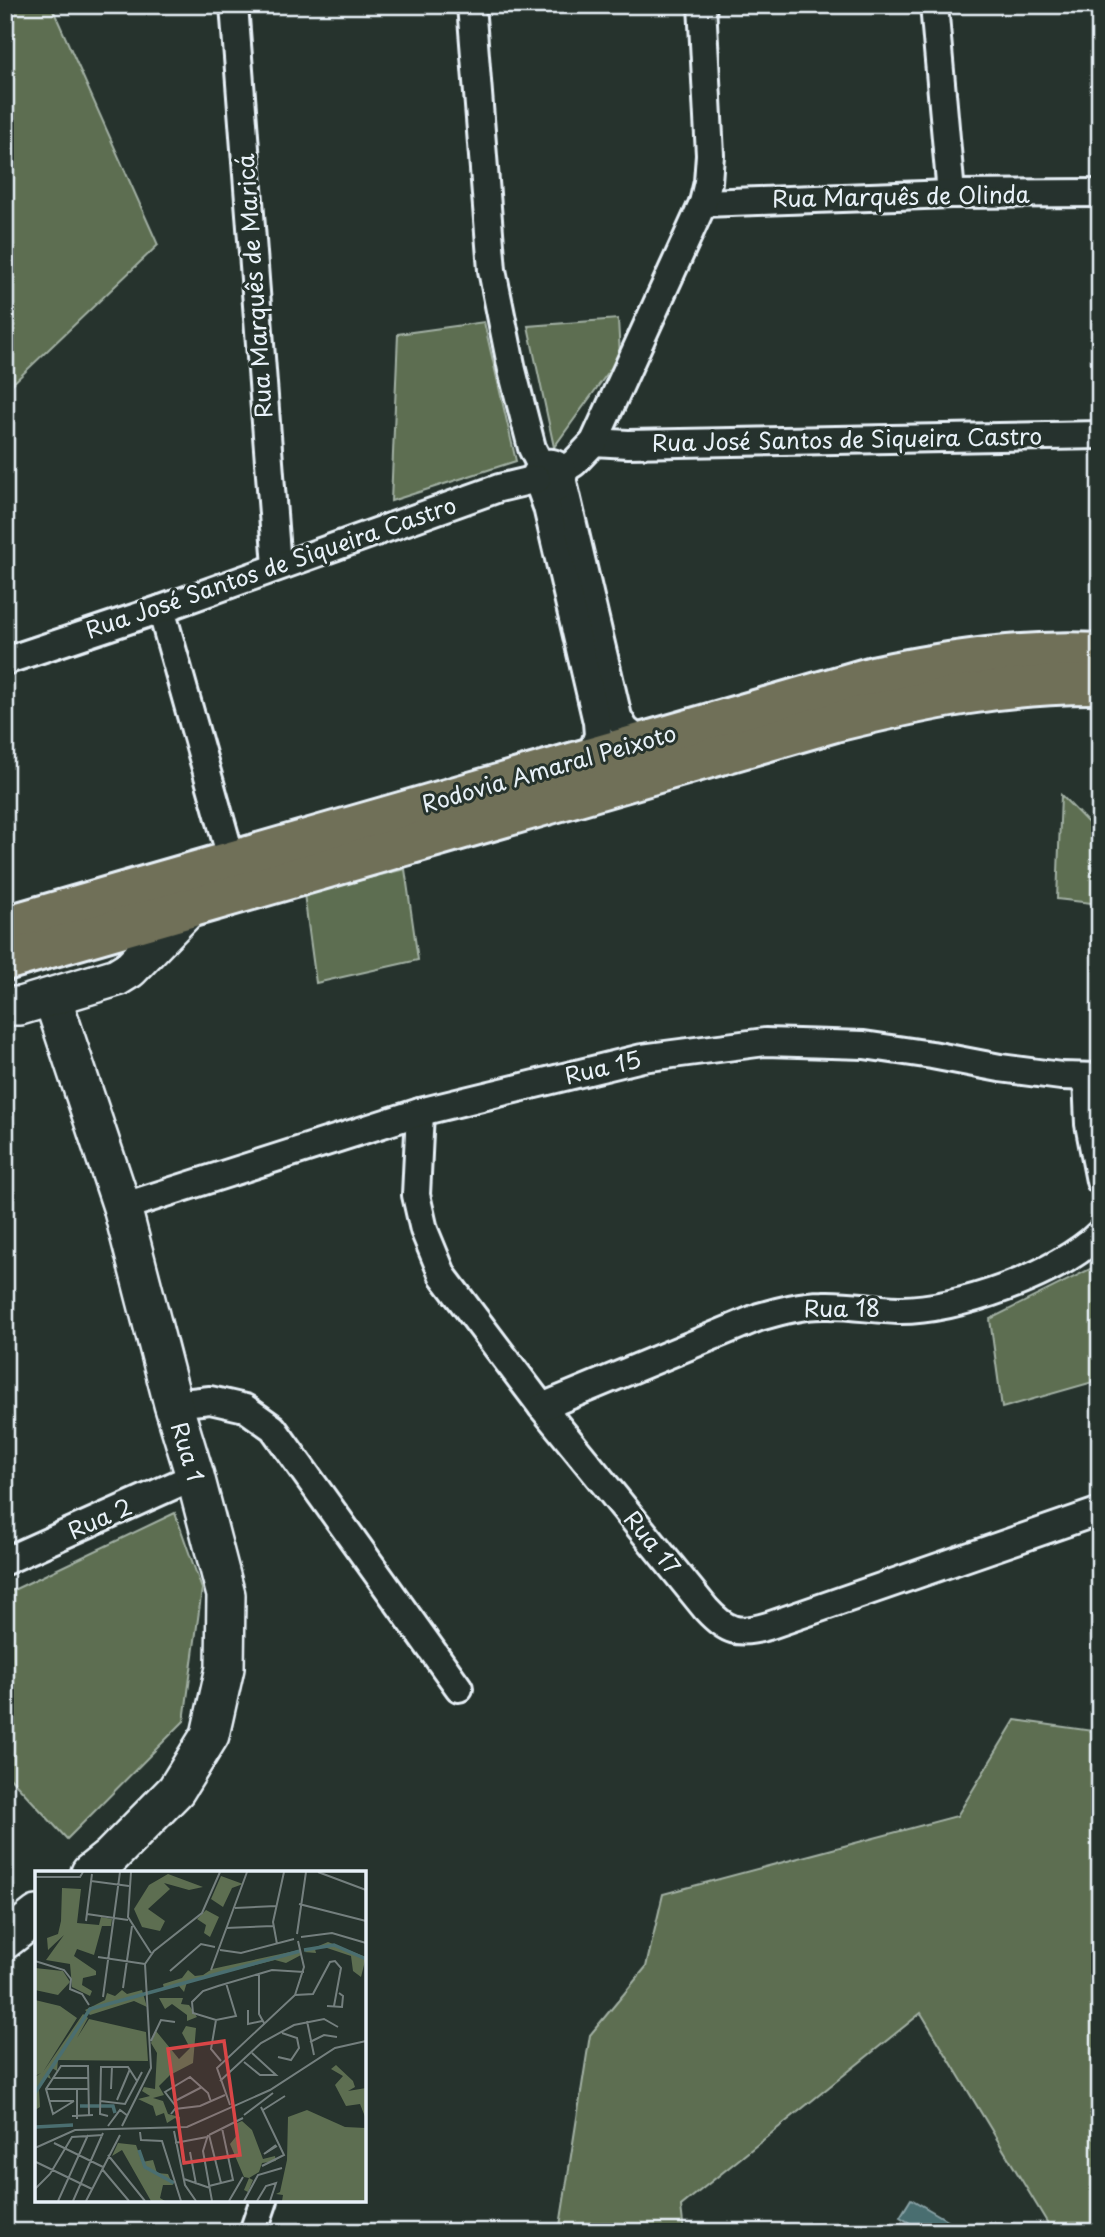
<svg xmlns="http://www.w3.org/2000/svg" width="1105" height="2237" font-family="'Playpen Sans',sans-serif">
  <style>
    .green { fill: #5d6e51; stroke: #a2b0a4; stroke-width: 2 }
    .water { fill: #4a6e70; stroke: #89a2a6; stroke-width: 2 }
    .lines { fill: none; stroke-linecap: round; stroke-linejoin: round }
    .street-casing { stroke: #e8f1f8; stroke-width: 32 }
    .secondary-casing { stroke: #e8f1f8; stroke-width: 42 }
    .highway-casing { stroke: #e8f1f8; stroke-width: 44 }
    .street { stroke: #26332d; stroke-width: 26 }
    .secondary { stroke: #26332d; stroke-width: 37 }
    .highway { stroke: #706f59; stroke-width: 38 }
    .labels { text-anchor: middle; stroke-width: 6; stroke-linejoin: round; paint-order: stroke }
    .street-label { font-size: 23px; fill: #e8f1f8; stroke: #26332d }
    .inset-river { fill: none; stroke: #4a6e70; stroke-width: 3.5 }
    .inset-road { fill: none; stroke: #747f7e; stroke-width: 2 }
    .view { fill: #d94647; fill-opacity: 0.15; stroke: #d94647; stroke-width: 3.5 }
    .inset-edge { fill: none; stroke: #e8f1f8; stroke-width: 3.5 }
  </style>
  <rect width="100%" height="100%" fill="#26332d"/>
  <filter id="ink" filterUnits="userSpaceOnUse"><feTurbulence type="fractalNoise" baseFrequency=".0143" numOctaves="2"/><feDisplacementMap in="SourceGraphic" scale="14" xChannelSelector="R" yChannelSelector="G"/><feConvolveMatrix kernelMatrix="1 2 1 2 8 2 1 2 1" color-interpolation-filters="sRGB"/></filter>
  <g filter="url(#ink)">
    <g class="green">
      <path d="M5,5H51L158,245L5,391Z"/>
      <path d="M618,319L620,356L554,447L528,326Z"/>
      <path d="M484,322L516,461L391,501L398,334Z"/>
      <path d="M1061,795L1100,835V904L1057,899Z"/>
      <path d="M405,869L418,960L316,983L304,894Z"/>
      <path d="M1100,1264V1380L1002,1408L990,1319Z"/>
      <path d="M175,1513L202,1589L184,1721L67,1839L5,1772V1594Z"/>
      <path d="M1015,1720L1100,1732V2232H1053L921,2013L681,2206L684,2232H559L590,2035L646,1967L663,1894L957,1816Z"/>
    </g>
    <path class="water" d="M911,2199L952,2223L947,2232H925L900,2217Z"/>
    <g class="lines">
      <g class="street-casing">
        <g id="street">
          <path d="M234,5L277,566"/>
          <path d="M471,5L492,270L512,370L532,448L541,466"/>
          <path d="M934,5L951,194"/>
          <path d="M703,203L951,194L1100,193"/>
          <path d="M594,442L628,444L1100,435"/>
          <path d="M563,470L574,463L594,442L703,203L708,182L710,155L702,5"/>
          <path d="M563,482L618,717L625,729L642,743"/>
          <path d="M541,487L554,490L561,485L564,473C559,463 550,460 541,466L536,474L537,479L547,507L597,722L598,735L590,758"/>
          <path d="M161,609L232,861"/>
          <path d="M5,661L161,609L499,488L537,479"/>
          <path d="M1087,1078L1089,1124L1100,1181"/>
          <path d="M420,1112L416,1195L424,1230L443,1276L542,1407L706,1609C727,1632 738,1635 768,1626L1100,1511"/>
          <path d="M122,1207L420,1112L642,1058L765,1042L864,1045L932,1055L1000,1068L1061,1076L1100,1077"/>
          <path d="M173,1404L210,1400L245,1408L273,1428L459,1688"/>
          <path d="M542,1407L759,1317C780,1311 801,1305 823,1305C848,1304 872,1309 898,1310C956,1311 1058,1275 1100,1233"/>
          <path d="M5,1561L195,1476"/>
          <path d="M253,2232L264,2200"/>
        </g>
      </g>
      <g class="secondary-casing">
        <g id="secondary">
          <path d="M52,997L122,1207L173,1404L195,1476L226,1595L225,1668L210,1735L176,1790L110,1857L90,1873"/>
          <path d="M5,1006H20L117,977L130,969L188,909"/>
          <path d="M5,1940L37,1915"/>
        </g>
      </g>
      <g class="highway-casing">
        <g id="highway">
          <path d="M5,926L877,675C951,660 1024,649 1100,653"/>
          <path d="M5,961L835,722C925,700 1006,683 1100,684"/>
        </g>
      </g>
      <use href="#street" class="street"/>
      <use href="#secondary" class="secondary"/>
      <use href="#highway" class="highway"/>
    </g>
  </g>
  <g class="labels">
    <g class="street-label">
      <text transform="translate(901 197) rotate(-1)" y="8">Rua Marquês de Olinda</text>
      <text transform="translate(255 286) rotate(-94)" y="8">Rua Marquês de Maricá</text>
      <text transform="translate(847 440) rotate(-1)" y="8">Rua José Santos de Siqueira Castro</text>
      <text transform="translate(271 568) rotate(-19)" y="8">Rua José Santos de Siqueira Castro</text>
      <text transform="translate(549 769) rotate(-16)" y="8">Rodovia Amaral Peixoto</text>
      <text transform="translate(603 1068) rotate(-13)" y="8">Rua 15</text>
      <text x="842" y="1317">Rua 18</text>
      <text transform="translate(187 1452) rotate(73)" y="8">Rua 1</text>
      <text transform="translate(100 1519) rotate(-24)" y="8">Rua 2</text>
      <text transform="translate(652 1543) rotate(51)" y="8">Rua 17</text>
    </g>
  </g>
  <g transform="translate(35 1871)">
    <rect width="331" height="331" fill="#26332d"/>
    <path d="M133,3L168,16L154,19L129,12L135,18L113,38L130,50L125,60L107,56L99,38L114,14ZM186,5L208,13L197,17L188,36L176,28ZM27,17L46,18L42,52L64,54L66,46L77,48L76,55H67L59,84L42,78L39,85L61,100V104L48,107L47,114L57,120L55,125L37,116L35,93L11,89L29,64L13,79L12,67L23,63L26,50ZM171,39L184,46L175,66L169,62L171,54L162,48ZM293,71L331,86L326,106L318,100L316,85L289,76L280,78L281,82L269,81ZM264,79L266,84L251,92L240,89L152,111L149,121L144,115L129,118L128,113L147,107L153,99L160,105L168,104L177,98ZM0,97L28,100L35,111L23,124L0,119ZM87,119L92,123L107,119L112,136L99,130L55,144L50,139L70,129L72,122L80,125ZM124,127H148L146,133L154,134L162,146L152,150V144L137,133L130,138ZM0,129L25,135L42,147L8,201L48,143L53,147L42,167L54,148L111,161L113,190L23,189L22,200L17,197L14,203L16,208L12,206L4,218L5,236L0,239V206L6,202L0,205ZM151,155L161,157L158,192L135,204L124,215L129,224L118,227L128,230L133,243L145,246V251L140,247L132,252L129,242L121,245L118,235L103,228L115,225L107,220L109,216L120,218L122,182L116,172L121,160L144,188L155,177L147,162ZM301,194L318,210L320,216L313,220L331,217V248L325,233L311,235L300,214L308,205L296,198ZM272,239L310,256L331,257V330H247L248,324L241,323L245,321L252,289L253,246ZM207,250L217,259L228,288L240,285L241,290L227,292L224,301L214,307L218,309L213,321L209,319L214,307L209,306L195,273L203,263L200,253ZM83,272L101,274L107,291L118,289L122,302L133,303L138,314H128L125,327L130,330H116L87,279L77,285Z" fill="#5d6e51"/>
    <path class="inset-river" d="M269,79L299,74L331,88M0,222L55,138L265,80M45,235H78L80,242M1,256L38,254M104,279L110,296L139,312"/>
    <path class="inset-road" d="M96,1L93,46L116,82M283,1L331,19M0,6H45L48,1M56,10L94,15M264,33L331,50M200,37L241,35M52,43L93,49M51,50L57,3M191,57L238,55M262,63L271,1M266,66L297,62L331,72M242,73L238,51L249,1M185,79L206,82L259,68M63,86L110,93M0,90L29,99L36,108L35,118L47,123L54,134M176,99L212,1M135,100L166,73L180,76M224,102V143L229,152M191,112L201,145L181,149L158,142L157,131L168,120L183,115L237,99L269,101M88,117L97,55M260,124L278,123L295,91L300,90L306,97L299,135M68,126L85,1M292,135L307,136L308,125L304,122M213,139V153L227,150M181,149L176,178L186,190M272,150L279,184M116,170L126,149L140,151M275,171L289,164L302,166M243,186L256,189L264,177L262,167L247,162M209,191L225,204H241L217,182M18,207H54M185,210L226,172L259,154L289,148L303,156M11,218H54M76,218L77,195M82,229L95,198M14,230H39M39,230L18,243L11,218L26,195H53L54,244M65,230L90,233L107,201M140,230L167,216M195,234L182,197L260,124L269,96L263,70M226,236L249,284L227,295M142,237L130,221L155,206L173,222L176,231M228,239L250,225M136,243L140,238L165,235L190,224M209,244L238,222M37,245L58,244M73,245L65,243L66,196H93L102,210M42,248V218M73,255L85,239L93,245M87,255L116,197L110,93L119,80L167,42L185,1M139,260L150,314L161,330M105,261L106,269L127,270L146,330M173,264L168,280L177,330M174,264L186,312M174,264L208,247M19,272L68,296M140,272L172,266M241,274L229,283L242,275M0,277L40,259L152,256L235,219L300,177L331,170M155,281L161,313M73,284L110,330M1,291L57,318M67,298L94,330M149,308L175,317M174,315L198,309L187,257M0,318L15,303L37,266L68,264M23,330L53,264M38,330L68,262M51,330L85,264M194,330L208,306M209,330L223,304L247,297M222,330L231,315L241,312L235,330"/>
    <path class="view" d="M189,170L205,284L149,292L133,178Z"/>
    <rect width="331" height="331" class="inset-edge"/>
  </g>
  <rect width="1105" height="2237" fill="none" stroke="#26332d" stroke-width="28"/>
  <rect x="14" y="14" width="1077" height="2209" fill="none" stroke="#e8f1f8" stroke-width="2.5" filter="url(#ink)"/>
</svg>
